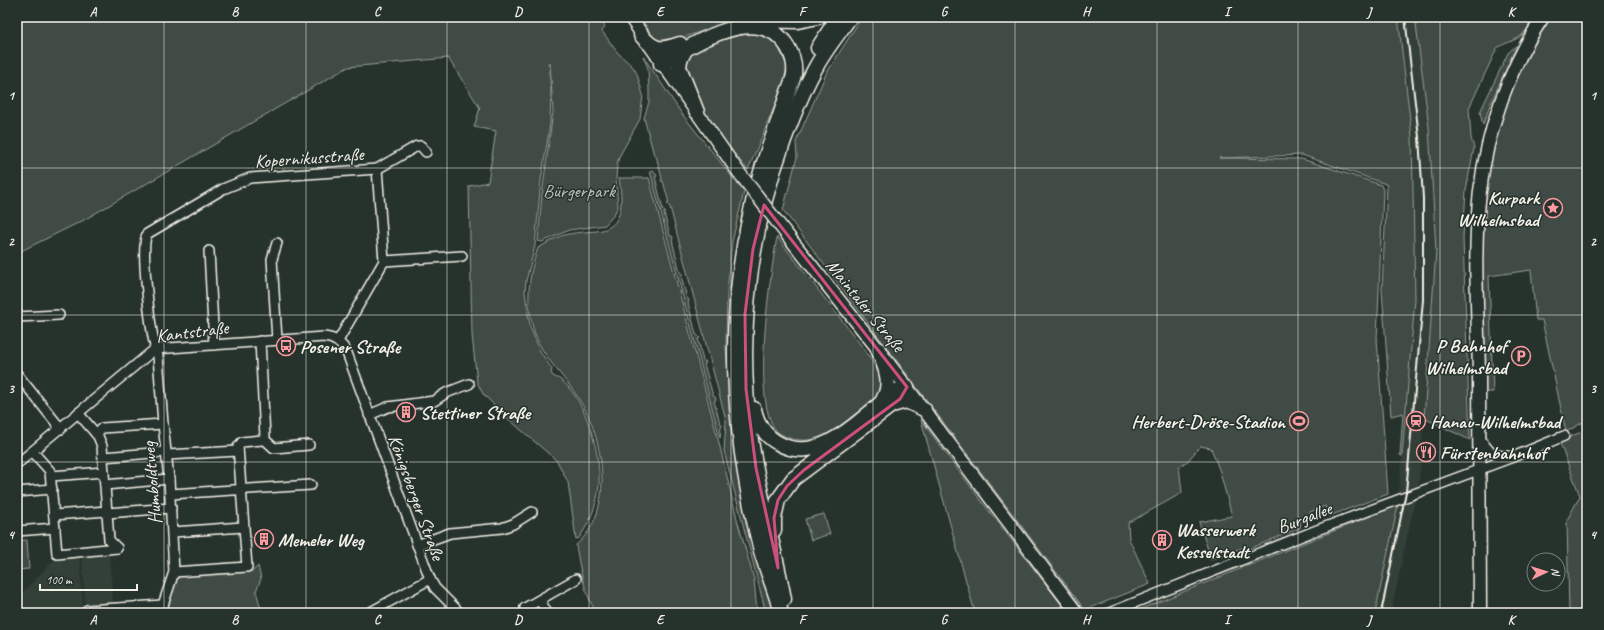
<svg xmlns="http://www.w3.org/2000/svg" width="1604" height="630" font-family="Caveat,sans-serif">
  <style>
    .built { fill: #333f39 }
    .green { fill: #414b45; stroke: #9a9e96 }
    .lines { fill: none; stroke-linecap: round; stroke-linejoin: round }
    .minor-casing { stroke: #f4f1e8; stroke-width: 12 }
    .major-casing { stroke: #f4f1e8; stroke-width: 15 }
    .highway-casing { stroke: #f4f1e8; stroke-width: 17 }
    .minor { stroke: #26332d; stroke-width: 9 }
    .major { stroke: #26332d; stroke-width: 12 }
    .highway { stroke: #26332d; stroke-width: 14 }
    .rail { stroke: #f4f1e8; stroke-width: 2 }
    .major-bridge-casing { stroke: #f4f1e8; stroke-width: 15; stroke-linecap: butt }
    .major-bridge { stroke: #26332d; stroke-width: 12 }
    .marked { fill: none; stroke: #ce4e7e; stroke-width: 3; stroke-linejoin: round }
    .grid { fill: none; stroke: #f4f1e8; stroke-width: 1; stroke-opacity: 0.55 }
    .labels { text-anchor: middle; stroke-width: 3; stroke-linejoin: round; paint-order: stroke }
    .street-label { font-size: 19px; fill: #f4f1e8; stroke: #26332d }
    .park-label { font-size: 19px; fill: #bebfb7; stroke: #26332d }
    .poi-label { font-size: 19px; font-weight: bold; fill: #f4f1e8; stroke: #26332d; text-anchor: start }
    .neatline { fill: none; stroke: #f4f1e8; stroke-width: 1.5 }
    .grid-label { font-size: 13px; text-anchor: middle; font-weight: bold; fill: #f4f1e8 }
  </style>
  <rect width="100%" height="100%" fill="#26332d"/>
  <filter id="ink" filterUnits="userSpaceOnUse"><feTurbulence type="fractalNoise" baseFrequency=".025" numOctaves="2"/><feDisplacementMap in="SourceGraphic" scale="8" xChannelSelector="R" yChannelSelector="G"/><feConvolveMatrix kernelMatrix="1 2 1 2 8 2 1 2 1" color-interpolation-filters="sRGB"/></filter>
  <g filter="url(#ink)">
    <g class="built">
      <path d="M1398,17H1415L1429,127L1436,251L1419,482L1391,613H1375L1398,505L1415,299L1412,137Z"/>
      <path d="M109,552L113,603L85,605L82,554Z"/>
      <path d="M56,558H80L83,613H17V573H19L22,593Z"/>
    </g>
    <g class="green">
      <path d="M17,17H600L605,27L602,31L617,52L634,68L637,74L643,95L640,119L620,155L617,164L616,178L618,207L613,216L605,225L569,230L542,242L538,241L542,194L553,112L550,62L548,63L551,90L550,124L541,180L535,246L526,281L525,292L530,327L541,353L552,369L551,373L553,376C556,378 559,378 561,380C586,400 601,453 599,484C598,503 590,522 579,538L576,539L568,482L557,461L505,416L483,394L477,382L472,335L469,186L488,182L496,131L474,127L480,108L448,58L348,67L82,221L17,253Z"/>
      <path d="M640,17H743L667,43L654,38Z"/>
      <path d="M862,17H1398L1412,137L1415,299L1402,456L1400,455L1403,413L1391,416L1382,289L1387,188L1386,184L1302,155L1219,158L1302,159L1381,185L1383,190L1377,339L1388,494L1329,516L1325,506L1310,512L1311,516L1301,521L1300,528L1249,549L1248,546L1211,559L1199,522L1232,516L1220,472L1211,448L1200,446L1187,462L1179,466L1182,493L1128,523L1129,539L1150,584L1085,610L783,210L797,157L796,142L826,74Z"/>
      <path d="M1415,17H1535C1530,24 1526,33 1518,38C1512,42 1504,43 1497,48L1469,108L1471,138L1474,148L1466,190L1463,238L1470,440L1424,418L1436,251L1429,127Z"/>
      <path d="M1545,17H1587V420L1566,432L1542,320H1536L1531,270L1489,276L1493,392H1482L1481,208L1502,107Z"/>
      <path d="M752,33L769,38L777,44L787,66L783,86L748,170C728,147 694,104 686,75C684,69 686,61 690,55C699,43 737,36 752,33Z"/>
      <path d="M1517,45L1490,105L1483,125L1480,112L1508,53Z"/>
      <path d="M643,56L682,114L744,192L732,242L727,293L726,348L731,409L735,444L778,613H766L724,451L726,420L670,207L667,204L669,203L663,181H661L662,178L656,156L654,155L644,118L649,102V89L648,68Z"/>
      <path d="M653,170L657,176L655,177L663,210L666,213H664L670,236H672L673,238L672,240L680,272L683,275L681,276L687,298L689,300L688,303L696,334L700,338L698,339L703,361H705L706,363L704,364L713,396L715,397L716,400L714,401L720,423L723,425L721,426L720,438L650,171Z"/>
      <path d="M619,178H649L719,443L738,523L754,579L757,613H661L659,609L649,613H596C584,591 580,570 576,545C616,512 604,437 579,399C565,376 544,360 535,334C525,304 528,277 538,248C548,243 557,236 569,234C578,232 587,232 597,231C626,228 622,198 619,178Z"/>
      <path d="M777,237L864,349L882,377L881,393C861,409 833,437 808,440C798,441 786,438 779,433C749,411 771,271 777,237Z"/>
      <path d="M921,420L979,498L1068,613H975Z"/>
      <path d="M1587,430V613H1569L1567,520L1580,496L1560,443L1566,438Z"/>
      <path d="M1398,505L1375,613H1131Z"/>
      <path d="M824,514L830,534L811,540L805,519Z"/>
      <path d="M27,540L29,569L17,570V541Z"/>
      <path d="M258,566L261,579L256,591L262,613H167L166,603L177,575L253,571Z"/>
    </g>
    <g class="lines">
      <g class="minor-casing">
        <g id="minor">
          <path d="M277,243L272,259L277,340"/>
          <path d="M209,251L214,345"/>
          <path d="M384,261L462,256"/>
          <path d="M17,317L59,315"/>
          <path d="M338,341L384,261L377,169"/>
          <path d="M17,374L61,429"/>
          <path d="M78,413L98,436L102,446L109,540L117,548"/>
          <path d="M369,415L388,407L434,401L446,393L469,384"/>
          <path d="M96,434L102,428L163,424"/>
          <path d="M1479,437C1489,451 1490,456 1508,456"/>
          <path d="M264,439L274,448L309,445"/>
          <path d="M33,452L50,471L57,554L117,548"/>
          <path d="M167,455L238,451"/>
          <path d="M103,457L165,452"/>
          <path d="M17,464L155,349L324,337C335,338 342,343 347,353L430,579L435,588L460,613"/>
          <path d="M51,476L104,472"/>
          <path d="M105,485L169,479"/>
          <path d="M17,492L52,489"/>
          <path d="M170,494L311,485"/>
          <path d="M107,513L171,508"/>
          <path d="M54,515L107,511"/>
          <path d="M17,531L55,528"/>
          <path d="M173,532L243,527"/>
          <path d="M417,545L450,533L502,528L513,524L532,512"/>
          <path d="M174,572L247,567L238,447L242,442L262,440L265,437L260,341"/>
          <path d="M540,600L547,613"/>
          <path d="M87,613V610L163,605"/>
          <path d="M164,613L163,605L174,572L169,479L163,424L158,356C151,340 140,249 147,234L223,189L250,178L377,169L417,146H421L426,152"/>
          <path d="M369,613L430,579"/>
          <path d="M527,613L525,608L576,579"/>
          <path d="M1109,613L1317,530L1513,457L1564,436"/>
        </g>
      </g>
      <g class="major-casing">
        <g id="major">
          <path d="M630,17L737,170"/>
          <path d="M788,236L878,349L1077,613"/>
          <path d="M1480,613C1480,533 1479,454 1479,374C1478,314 1473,251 1480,191C1487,130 1509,68 1543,17"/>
        </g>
      </g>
      <g class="highway-casing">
        <g id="highway">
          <path d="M751,20L798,21L818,17"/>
          <path d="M641,35C655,52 661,50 680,44"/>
          <path d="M686,48L680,60L679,67L697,112"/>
          <path d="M818,48L838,17"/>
          <path d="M661,64C693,44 759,1 787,46C792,54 795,65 794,74C793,81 789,88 787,95C781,113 775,131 768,150C760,173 754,196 749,220C725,329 734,443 761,551C767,572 776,592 781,613"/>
          <path d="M878,349C885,367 893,382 883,400"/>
          <path d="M892,405L906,401L924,409"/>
          <path d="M754,409C757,424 764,435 778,443C821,468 864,414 896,391L907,387V391L900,399L793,479L778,500L774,518V530"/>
          <path d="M784,599C774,546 759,494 751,440C737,338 748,237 784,140C793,116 803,90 816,67C825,50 839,33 850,17"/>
        </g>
      </g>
      <use href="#minor" class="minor"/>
      <use href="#major" class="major"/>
      <use href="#highway" class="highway"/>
      <path class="rail" d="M1381,613L1406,492L1423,300V198L1419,137L1405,17"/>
      <g class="major-bridge-casing">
        <path id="major-bridge" d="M737,170L788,236"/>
      </g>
      <use href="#major-bridge" class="major-bridge"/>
    </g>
  </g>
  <path class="marked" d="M764,205L907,387L900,399L804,470L787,486L778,500L774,518L778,568L756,468L746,389L745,314L753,249Z"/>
  <path class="grid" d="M164,17V613M306,17V613M447,17V613M589,17V613M731,17V613M873,17V613M1015,17V613M1157,17V613M1298,17V613M1440,17V613M17,168H1587M17,315H1587M17,462H1587"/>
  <defs>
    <g id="sight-ring" transform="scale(1)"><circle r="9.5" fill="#26332d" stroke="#ff9aa2" stroke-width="1.5"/><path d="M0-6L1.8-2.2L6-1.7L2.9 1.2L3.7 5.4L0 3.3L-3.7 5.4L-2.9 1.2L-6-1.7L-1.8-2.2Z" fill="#ff9aa2"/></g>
    <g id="bus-ring" transform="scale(1)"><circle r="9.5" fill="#26332d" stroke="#ff9aa2" stroke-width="1.5"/><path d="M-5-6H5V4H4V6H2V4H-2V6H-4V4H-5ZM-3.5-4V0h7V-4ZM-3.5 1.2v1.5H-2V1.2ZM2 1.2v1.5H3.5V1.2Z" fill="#ff9aa2"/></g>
    <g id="parking-ring" transform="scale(1)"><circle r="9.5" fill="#26332d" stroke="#ff9aa2" stroke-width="1.5"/><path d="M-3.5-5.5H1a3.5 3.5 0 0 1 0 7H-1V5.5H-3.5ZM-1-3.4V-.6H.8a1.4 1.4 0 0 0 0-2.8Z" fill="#ff9aa2"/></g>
    <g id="building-ring" transform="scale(1)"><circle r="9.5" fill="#26332d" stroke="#ff9aa2" stroke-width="1.5"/><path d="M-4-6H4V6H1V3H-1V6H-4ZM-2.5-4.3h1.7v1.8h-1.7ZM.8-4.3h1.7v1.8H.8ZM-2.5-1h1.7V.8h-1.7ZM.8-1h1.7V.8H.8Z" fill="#ff9aa2"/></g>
    <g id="stadium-ring" transform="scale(1)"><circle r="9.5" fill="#26332d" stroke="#ff9aa2" stroke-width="1.5"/><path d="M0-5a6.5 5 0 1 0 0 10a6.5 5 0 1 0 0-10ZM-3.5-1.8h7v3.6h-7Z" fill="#ff9aa2"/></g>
    <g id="station-ring" transform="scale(1)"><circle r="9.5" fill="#26332d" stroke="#ff9aa2" stroke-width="1.5"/><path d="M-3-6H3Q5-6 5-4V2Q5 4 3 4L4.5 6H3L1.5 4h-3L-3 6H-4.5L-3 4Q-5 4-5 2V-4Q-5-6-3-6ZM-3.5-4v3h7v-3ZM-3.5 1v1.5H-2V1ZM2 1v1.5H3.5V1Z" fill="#ff9aa2"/></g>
    <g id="restaurant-ring" transform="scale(1)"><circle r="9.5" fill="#26332d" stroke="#ff9aa2" stroke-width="1.5"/><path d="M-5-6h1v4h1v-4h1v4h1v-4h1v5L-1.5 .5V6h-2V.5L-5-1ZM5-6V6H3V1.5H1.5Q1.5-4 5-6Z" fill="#ff9aa2"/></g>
  </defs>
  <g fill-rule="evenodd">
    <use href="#sight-ring" x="1553" y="208"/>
    <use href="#bus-ring" x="286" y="346"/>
    <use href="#parking-ring" x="1521" y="356"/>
    <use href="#building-ring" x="406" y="412"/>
    <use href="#stadium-ring" x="1299" y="421"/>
    <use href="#station-ring" x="1416" y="421"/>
    <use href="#restaurant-ring" x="1426" y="452"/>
    <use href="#building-ring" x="264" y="539"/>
    <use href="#building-ring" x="1162" y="540"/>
  </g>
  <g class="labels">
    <g class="street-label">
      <text transform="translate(309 157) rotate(-4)" y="7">Kopernikusstraße</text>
      <text transform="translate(866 305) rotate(51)" y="7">Maintaler Straße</text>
      <text transform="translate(192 331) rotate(-7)" y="7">Kantstraße</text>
      <text transform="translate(151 483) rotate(-95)" y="7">Humboldtweg</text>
      <text transform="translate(417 497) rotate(70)" y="7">Königsberger Straße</text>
      <text transform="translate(1304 517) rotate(-21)" y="7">Burgallee</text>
    </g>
    <g class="park-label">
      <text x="579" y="197">Bürgerpark</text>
    </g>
    <g class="poi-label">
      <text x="1539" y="204" text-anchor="end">Kurpark<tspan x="1539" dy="22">Wilhelmsbad</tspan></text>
      <text x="1507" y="352" text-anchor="end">P Bahnhof<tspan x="1507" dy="22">Wilhelmsbad</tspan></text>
      <text x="300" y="353">Posener Straße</text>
      <text x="420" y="419">Stettiner Straße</text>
      <text x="1285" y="428" text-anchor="end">Herbert-Dröse-Stadion</text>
      <text x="1430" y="428">Hanau-Wilhelmsbad</text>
      <text x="1440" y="459">Fürstenbahnhof</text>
      <text x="1176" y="536">Wasserwerk<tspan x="1176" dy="22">Kesselstadt</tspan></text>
      <text x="278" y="546">Memeler Weg</text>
    </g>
  </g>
  <rect width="1604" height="630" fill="none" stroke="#26332d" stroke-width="44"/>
  <g transform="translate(1546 572) rotate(86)"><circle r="19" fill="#26332d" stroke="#787f78"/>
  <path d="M0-3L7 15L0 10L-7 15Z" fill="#ff9aa2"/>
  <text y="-6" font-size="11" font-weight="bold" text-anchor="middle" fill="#f4f1e8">N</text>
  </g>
  <path d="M40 584v6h97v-6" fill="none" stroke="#f4f1e8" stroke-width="2"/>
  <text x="46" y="584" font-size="12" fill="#f4f1e8" stroke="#26332d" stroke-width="3" paint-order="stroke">100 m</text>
  <rect x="22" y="22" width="1560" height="586" class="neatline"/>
  <g class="grid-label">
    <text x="93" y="16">A</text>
    <text x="235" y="16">B</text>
    <text x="377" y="16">C</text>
    <text x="518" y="16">D</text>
    <text x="660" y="16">E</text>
    <text x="802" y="16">F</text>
    <text x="944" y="16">G</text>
    <text x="1086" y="16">H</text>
    <text x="1227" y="16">I</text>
    <text x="1369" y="16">J</text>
    <text x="1511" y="16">K</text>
    <text x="11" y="100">1</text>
    <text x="1593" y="100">1</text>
    <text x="11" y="246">2</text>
    <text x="1593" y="246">2</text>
    <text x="11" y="393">3</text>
    <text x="1593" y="393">3</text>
    <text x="11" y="539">4</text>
    <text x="1593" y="539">4</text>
    <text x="93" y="624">A</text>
    <text x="235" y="624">B</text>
    <text x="377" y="624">C</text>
    <text x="518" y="624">D</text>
    <text x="660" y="624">E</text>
    <text x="802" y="624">F</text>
    <text x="944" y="624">G</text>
    <text x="1086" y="624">H</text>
    <text x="1227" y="624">I</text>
    <text x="1369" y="624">J</text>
    <text x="1511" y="624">K</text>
  </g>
</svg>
